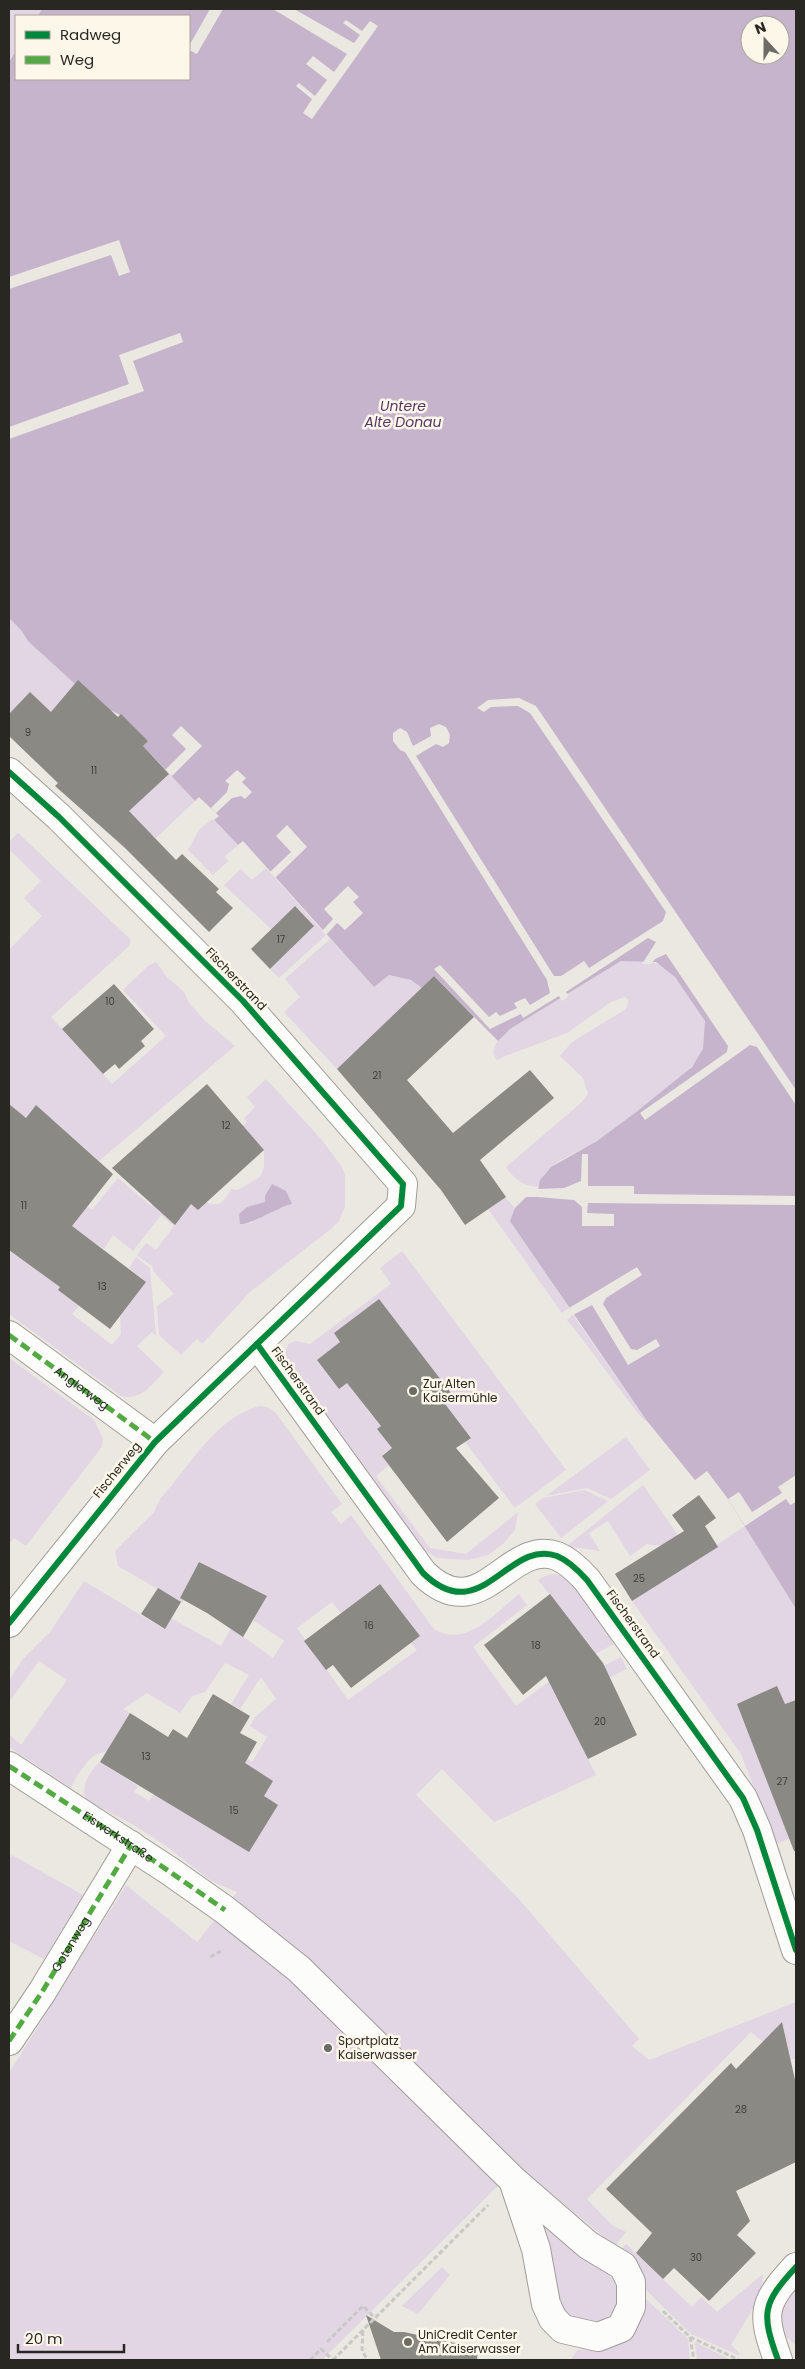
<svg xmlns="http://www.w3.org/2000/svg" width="805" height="2369" font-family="Poppins,sans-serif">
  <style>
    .green { fill: #e2d5e4; fill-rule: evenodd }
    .water { fill: #c5b4cb; fill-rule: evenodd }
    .pier { fill: #ebe8e1 }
    .building { fill: #8b8984 }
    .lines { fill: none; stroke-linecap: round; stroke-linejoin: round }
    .minor-casing { stroke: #a09d98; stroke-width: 30 }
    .path { stroke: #c9c8c6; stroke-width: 3; stroke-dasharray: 5 2.5; stroke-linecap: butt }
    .minor { stroke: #fcfcfa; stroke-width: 28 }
    .quiet { stroke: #53aa43; stroke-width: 5; stroke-dasharray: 10 5; stroke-linecap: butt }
    .cycleway-casing { stroke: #fdf7ea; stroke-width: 9 }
    .cycleway { stroke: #00873e; stroke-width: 6 }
    .poi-dot { fill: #6d6b65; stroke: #fdf7ea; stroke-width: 2 }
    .labels { text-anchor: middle; stroke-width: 5; stroke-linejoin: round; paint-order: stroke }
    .number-label { font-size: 10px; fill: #42403a }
    .street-label { font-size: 12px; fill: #292722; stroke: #fdf7ea }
    .poi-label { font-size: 12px; fill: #292722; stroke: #fdf7ea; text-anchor: start }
    .water-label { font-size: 14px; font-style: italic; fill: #553666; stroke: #fdf7ea }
  </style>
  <rect width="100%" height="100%" fill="#ebe8e1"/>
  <g class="green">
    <path d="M9,9H42L38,16H16V51L9,62Z"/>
    <path d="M9,618L21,630L28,641L45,647L68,670L92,685L105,709H109L82,742L30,692L9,714Z"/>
    <path d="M169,774L195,801L156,838L144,828L124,848L106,831Z"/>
    <path d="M212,819L238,845L225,856L228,861L213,875L188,850L199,830Z"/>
    <path d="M18,833L131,940L129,946L51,1017L112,1084L166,1036L123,990L148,966L156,962L167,977L184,992L189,1003L205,1021L235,1046L99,1161L36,1105L9,1141V1116L14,1109L9,1104V950L42,916L24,898L41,881L9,849V842Z"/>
    <path d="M266,868L326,935L279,978L270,969L314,926L295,906L271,929L224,885L241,869L252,880Z"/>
    <path d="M330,939L374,987L389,975L411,980L422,988L337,1069L284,1012L300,997L285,979Z"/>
    <path d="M621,961C649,961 662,958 680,984C686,993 704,1014 705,1023C706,1030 705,1043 703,1049C694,1075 621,1125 597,1141C578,1153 544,1162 539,1187C523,1186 515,1180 506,1167L582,1102L588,1094L583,1078L560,1056L572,1042L626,1009L629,1000L625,997L611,1002L567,1033L505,1056L497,1060C487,1048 501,1037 510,1029Z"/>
    <path d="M266,1079L322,1140L342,1167L345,1175V1207L339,1221L332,1228L250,1292C234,1309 218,1327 202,1344L197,1339L181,1355L159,1335L157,1306L174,1294L154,1272L153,1267L137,1255L146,1243L156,1250L174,1226L161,1215L133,1251L113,1235L104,1249L94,1242L58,1290L79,1306L72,1314L112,1345L121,1334L120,1316L146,1282L129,1268L136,1257L150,1268L156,1336L152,1332L137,1346L164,1372C151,1385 141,1401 121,1396L9,1314V1250L22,1259L26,1159L92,1210L118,1178L151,1206L171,1187L137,1144L148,1136L206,1202C219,1209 226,1200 231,1189L238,1190L260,1177L264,1167V1151L242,1126L247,1122L244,1118L255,1107L247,1097ZM265,1202L292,1204L274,1210L249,1224L247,1207Z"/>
    <path d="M505,1197L515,1208L523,1212L551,1281L569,1308L562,1313L488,1209Z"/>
    <path d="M402,1251L566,1470L515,1508L465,1442L471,1437L442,1400L451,1393L379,1299L334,1333L361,1372L367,1409L381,1426L377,1429L392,1448L382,1455L389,1465L376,1476L430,1548L466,1554L518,1512L515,1530L503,1544L488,1555L468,1560L437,1558L423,1549L319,1406L298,1382L284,1359L288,1344L296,1341L310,1344L391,1284L380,1268Z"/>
    <path d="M573,1315L647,1421L643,1419C616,1387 594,1352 567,1320Z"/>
    <path d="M9,1358L94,1420L103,1439L101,1448L26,1546L14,1538L9,1544Z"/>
    <path d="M260,1406L267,1407L275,1412L342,1504L331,1512L341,1524L351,1515L434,1629C466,1649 496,1612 519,1594L527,1605L473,1647L516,1706L593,1649L538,1580C551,1570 566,1574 577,1585L614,1644L587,1658L594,1671L621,1657L627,1669L567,1698L562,1707L596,1775L494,1822L442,1769L416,1795L518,1898L639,2039L632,2046L649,2060L796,2002V2058L791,2060L782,2022L763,2042L751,2032L587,2199L613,2226L626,2232L615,2246L518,2166L322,2360H9V2073L126,1885L197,1942L237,1892L211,1881L166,1846L134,1825L90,1802L85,1798C82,1784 89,1772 100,1762L138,1786L134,1792L149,1801L154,1794L220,1743L252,1762L267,1737L250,1726L255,1717L276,1699L261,1677L240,1709L231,1704L249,1675L225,1663L205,1692L192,1696L180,1713L147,1693L123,1709L130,1713L107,1751L95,1755L88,1761L76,1777L71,1788L9,1747V1734L21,1745L67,1680L39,1661L9,1702V1681L22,1660L50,1632L84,1581L164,1629L171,1618L221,1646L231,1628L273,1658L284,1641L253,1620L267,1596L199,1562L180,1598L184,1600L182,1603L118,1566L115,1551L154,1512L160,1499C189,1468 216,1416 260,1406ZM380,1584L420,1636L411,1643L417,1650L348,1700L297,1628L332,1602L341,1613Z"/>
    <path d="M626,1437L650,1470L611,1499L587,1488L546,1496Z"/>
    <path d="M643,1485L685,1545L681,1549L647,1544L630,1556L608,1521L589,1533L600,1551L567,1546Z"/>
    <path d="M585,1490L608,1501L561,1538L535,1504L543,1498Z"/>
    <path d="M745,1526L796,1609V1839L791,1838L776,1844L741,1754L632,1601Z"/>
    <path d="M12,1855L83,1895L44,1959L9,1941V1859Z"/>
    <path d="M537,2212C555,2228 604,2264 614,2282C632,2315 584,2341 561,2307Z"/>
    <path d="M626,2244L692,2307L701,2297L717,2312L763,2274L761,2295L731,2345L740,2354L738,2355L691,2334L642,2286L620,2251Z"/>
    <path d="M442,2267L450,2275L418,2314L402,2306Z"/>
    <path d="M796,2282V2345L781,2333L779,2304Z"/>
    <path d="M641,2294L688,2339L690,2360H571L577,2350L594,2349Z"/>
    <path d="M695,2342L731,2360H697Z"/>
  </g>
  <g class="water">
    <path d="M42,9H796V1609L728,1499L707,1471L695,1480L647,1421L510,1221L515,1208L526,1197H537L540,1180L551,1167L597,1141L635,1113L692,1067L703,1049L705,1021L675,977L656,962L621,961L510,1029L498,1041L434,976L422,988L411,980L389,975L374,987L243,841L238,845L214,820L219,816L199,797L195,801L143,746L147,741C133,727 122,710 101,709L78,681L75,684L28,641L21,630L9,618V62L16,51V79H189V16H38ZM750,25H780V55H750Z"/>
    <path d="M272,1184L286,1191L292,1204C275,1208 254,1224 240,1224L239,1214L247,1207L265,1202V1196Z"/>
  </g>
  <g class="pier">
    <path d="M210,9H223L197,54L189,50V46Z"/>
    <path d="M273,9H294L354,43L360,35L343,23L346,20L362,31L370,21L378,26L312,119L303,113L312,99L296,86L299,83L315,96L327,80L306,64L313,56L334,72L347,54Z"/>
    <path d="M119,240L130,272L119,276L111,255L9,289V277Z"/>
    <path d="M180,333L183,342L133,361L144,391L9,439V427L129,384L119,355Z"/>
    <path d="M519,698L536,706L796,1090V1105L757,1047L750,1045L645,1120L640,1113L727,1052L728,1046L666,954L655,959L651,964H642L656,942L648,938L566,992L569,996L562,1001L559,996L523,1018L521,1014L490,1029L434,969L440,965L489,1017L496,1012L500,1016L517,1008L514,1003L525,998L530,1005L550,993L547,980L405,752L400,750L393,741V733L400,728L407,732L413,746L431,736L430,728L439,724L446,727L450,735L449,743L443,747L436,744L416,756L554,976H561L584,961L589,968L663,921L666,912L530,713L518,706L491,707L484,712L477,708L488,700Z"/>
    <path d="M181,726L202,746L172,776L165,770L186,749L172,735Z"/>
    <path d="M237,770L246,778L242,782L252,792L245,799L241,796L232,798L216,813L211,808L227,792L229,784L225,781Z"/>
    <path d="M287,825L307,847L275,878L270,872L291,852L276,836Z"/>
    <path d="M348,886L359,897L353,902L363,913L345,930L337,923L326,935L322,931L333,919L324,909Z"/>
    <path d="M582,1154H588V1186H634V1194L796,1196V1205L588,1203L587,1213L614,1214V1226H582V1207L574,1200L537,1197L538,1189L564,1188L581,1181Z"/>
    <path d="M637,1267L642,1275L606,1298L603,1304L631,1349L637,1350L656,1339L660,1346L628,1365L592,1305L573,1315L569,1308Z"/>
    <path d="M796,1475V1502L790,1505L786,1499L745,1526L728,1499L739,1492L752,1512L782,1493L778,1487Z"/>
  </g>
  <g class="building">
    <path d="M78,680L118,717L121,714L148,741L143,746L169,774L129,811L176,860L182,854L219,889L216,892L233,908L209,932L123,846L55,786L58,783L9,736V714L30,692L51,712Z"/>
    <path d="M295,906L314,926L270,969L251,949Z"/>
    <path d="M434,976L474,1017L407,1080L453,1133L530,1070L554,1098L480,1160L506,1197L465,1225L441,1190L337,1069Z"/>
    <path d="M114,984L154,1029L141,1041L145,1046L119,1069L115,1064L103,1074L62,1029Z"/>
    <path d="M207,1084L264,1150L198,1210L191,1204L175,1225L112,1168Z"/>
    <path d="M9,1104L26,1118L36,1105L113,1174L72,1226L146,1282L110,1329L58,1290L60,1287L9,1250Z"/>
    <path d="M379,1299L451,1393L442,1400L471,1438L456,1448L499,1498L447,1542L382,1456L392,1448L377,1429L381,1426L347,1383L339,1389L317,1360L340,1342L334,1333Z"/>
    <path d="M699,1495L716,1518L705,1526L718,1547L632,1601L615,1574L684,1531L672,1515Z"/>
    <path d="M199,1562L267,1596L243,1637L207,1613L180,1598Z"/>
    <path d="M380,1584L420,1636L351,1688L333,1665L326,1670L304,1641Z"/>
    <path d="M158,1588L181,1602L165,1629L141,1614Z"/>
    <path d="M550,1594L603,1663L637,1735L588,1759L546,1676L523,1695L484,1645Z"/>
    <path d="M777,1686L785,1704L796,1700V1851H794L737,1704Z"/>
    <path d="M213,1694L250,1716L240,1733L257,1742L245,1763L273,1781L264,1796L278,1805L249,1852L100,1762L130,1713L168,1737L173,1729L187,1738Z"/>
    <path d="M782,2022L796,2084V2162L736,2191L750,2221L737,2235L756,2253L709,2301L674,2268L663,2279L636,2253L652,2233L606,2189L731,2063L736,2069Z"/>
    <path d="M366,2315L394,2332H404L478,2348L477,2360H381Z"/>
  </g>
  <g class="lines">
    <g class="minor-casing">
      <g id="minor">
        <path d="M9,772L59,817L243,1001L403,1184L401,1206L257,1344L423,1573C481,1630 508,1538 557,1556C569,1561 578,1570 587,1580L743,1798L757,1830L796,1950"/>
        <path d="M9,1335L155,1442"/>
        <path d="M9,1623L155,1442L257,1344"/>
        <path d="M9,1766L171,1872L225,1910L299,1969L513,2180L588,2245L623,2266L631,2282V2307L621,2328L598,2337L563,2329L553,2319L546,2304L536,2249L513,2180"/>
        <path d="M9,2041L42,1992L131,1845"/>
        <path d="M778,2360C761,2313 762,2304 796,2267"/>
      </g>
    </g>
    <g class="path">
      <path d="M210,1957L223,1950"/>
      <path d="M663,2311L690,2337L739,2360"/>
      <path d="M363,2331L362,2349L367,2360"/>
      <path d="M690,2337L694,2360"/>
      <path d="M327,2342L363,2306L375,2318"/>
      <path d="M310,2360L321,2349L333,2360"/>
      <path d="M333,2360L488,2205"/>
    </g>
    <use href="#minor" class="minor"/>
    <g class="quiet">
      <path id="s1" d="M9,1335L155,1442"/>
      <path id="s2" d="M9,1766L131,1845L225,1910"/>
      <path id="s3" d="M9,2041L42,1992L131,1845"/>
    </g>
    <g class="cycleway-casing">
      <g id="cycleway">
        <path d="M9,772L59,817L243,1001L403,1184L401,1206L257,1344L423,1573C481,1630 508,1538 557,1556C569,1561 578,1570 587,1580L743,1798L757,1830L796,1950"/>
        <path d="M9,1623L155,1442L257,1344"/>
        <path d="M778,2360C761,2313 762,2304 796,2267"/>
      </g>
    </g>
    <use href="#cycleway" class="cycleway"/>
  </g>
  <g class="poi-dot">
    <circle cx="413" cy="1391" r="5"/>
    <circle cx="328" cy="2048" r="5"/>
    <circle cx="408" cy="2342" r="5"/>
  </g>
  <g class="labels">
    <g class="number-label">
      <text x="28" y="736">9</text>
      <text x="94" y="774">11</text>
      <text x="281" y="943">17</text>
      <text x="110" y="1005">10</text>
      <text x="377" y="1079">21</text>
      <text x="226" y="1129">12</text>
      <text x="24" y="1209">11</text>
      <text x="102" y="1290">13</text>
      <text x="639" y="1582">25</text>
      <text x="369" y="1629">16</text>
      <text x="536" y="1649">18</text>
      <text x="600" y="1725">20</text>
      <text x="146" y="1760">13</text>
      <text x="782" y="1785">27</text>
      <text x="234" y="1814">15</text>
      <text x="741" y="2113">28</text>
      <text x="696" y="2261">30</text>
    </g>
    <g class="street-label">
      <text transform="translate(236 979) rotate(46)" y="4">Fischerstrand</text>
      <text transform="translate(298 1381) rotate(54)" y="4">Fischerstrand</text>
      <text dy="4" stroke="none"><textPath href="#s1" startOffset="90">Anglerweg</textPath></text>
      <text transform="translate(117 1470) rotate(-51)" y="4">Fischerweg</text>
      <text transform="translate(633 1624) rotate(54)" y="4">Fischerstrand</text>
      <text dy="4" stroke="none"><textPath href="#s2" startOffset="130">Eiswerkstraße</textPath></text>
      <text dy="4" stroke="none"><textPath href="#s3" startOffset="115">Gotenweg</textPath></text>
    </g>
    <g class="poi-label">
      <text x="423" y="1388">Zur Alten<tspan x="423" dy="14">Kaisermühle</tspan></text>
      <text x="338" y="2045">Sportplatz<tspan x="338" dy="14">Kaiserwasser</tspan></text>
      <text x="418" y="2339">UniCredit Center<tspan x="418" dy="14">Am Kaiserwasser</tspan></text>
    </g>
    <g class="water-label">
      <text x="403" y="411">Untere<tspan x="403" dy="16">Alte Donau</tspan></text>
    </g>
  </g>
  <rect width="805" height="2369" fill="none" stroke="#292722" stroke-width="20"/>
  <rect x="15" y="15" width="175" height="65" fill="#fdf7ea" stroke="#a8a49a"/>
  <rect x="25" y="31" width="25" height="8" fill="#00873e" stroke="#a8a49a"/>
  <text x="60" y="40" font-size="15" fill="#292722">Radweg</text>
  <rect x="25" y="56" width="25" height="8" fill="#53aa43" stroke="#a8a49a"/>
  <text x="60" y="65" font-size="15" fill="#292722">Weg</text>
  <g transform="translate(765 40) rotate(339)"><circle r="24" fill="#fdf7ea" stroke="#a8a49a"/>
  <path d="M0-4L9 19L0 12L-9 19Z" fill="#6d6b65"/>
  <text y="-8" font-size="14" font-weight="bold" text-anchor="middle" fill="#292722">N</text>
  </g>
  <path d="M18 2344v8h106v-8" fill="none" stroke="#292722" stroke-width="2.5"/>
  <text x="25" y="2344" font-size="15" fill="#292722" stroke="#fdf7ea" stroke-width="4" paint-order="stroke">20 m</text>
</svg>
